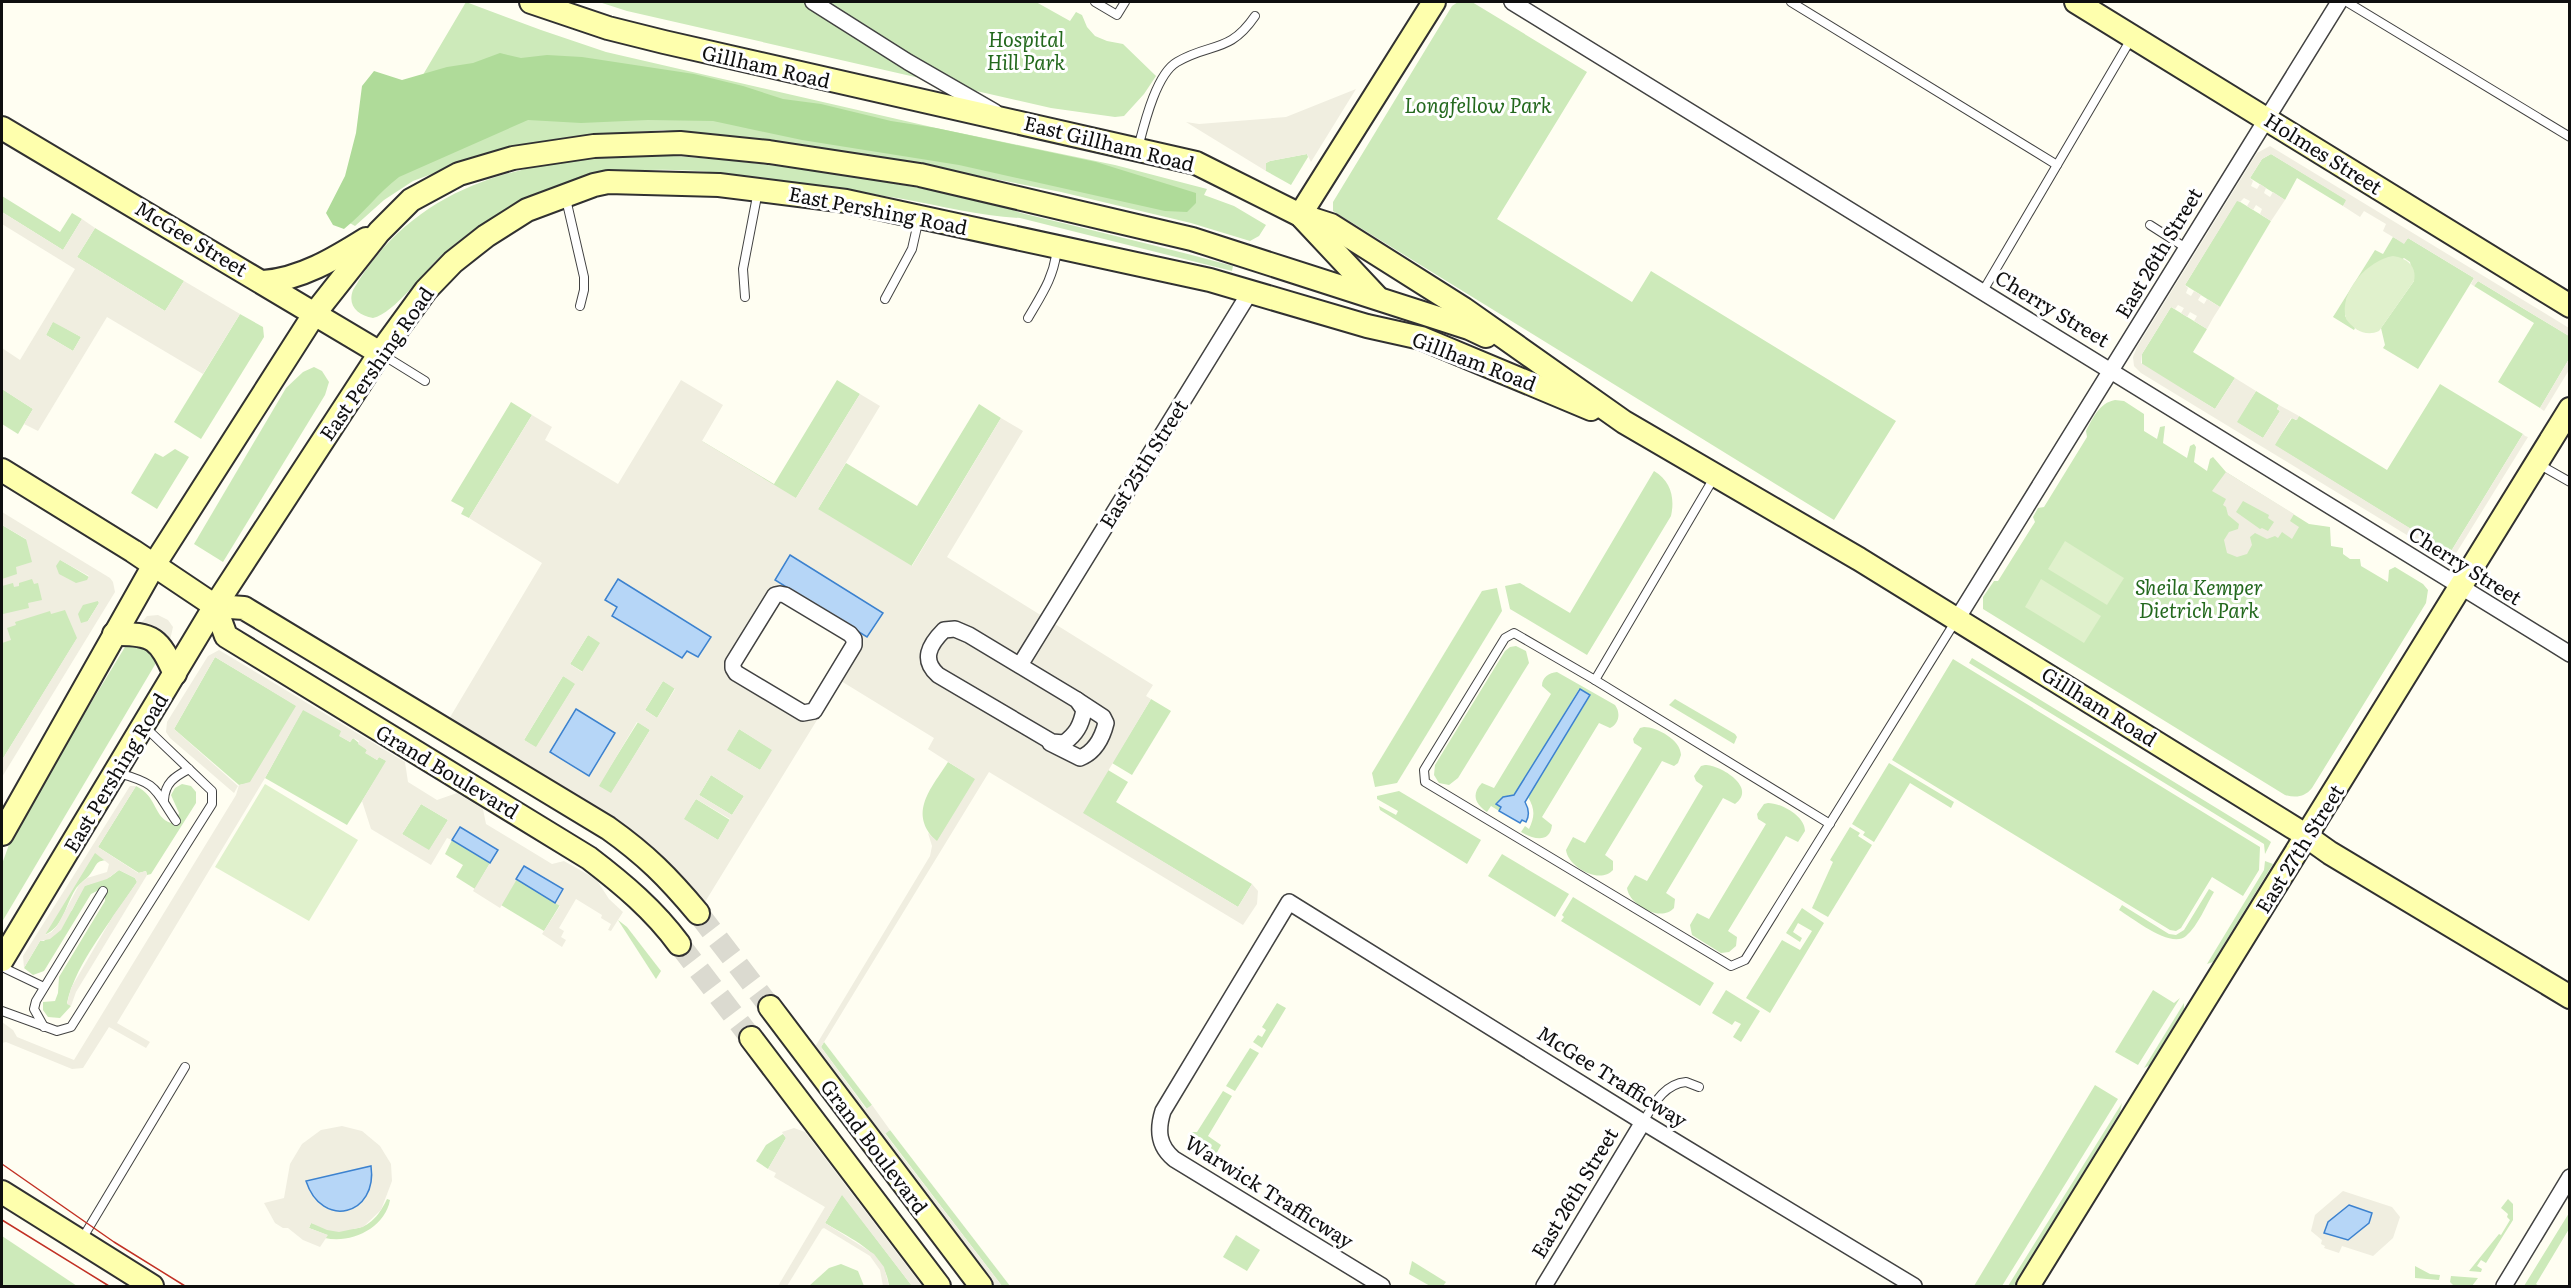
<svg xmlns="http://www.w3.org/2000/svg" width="2571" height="1288" font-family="Literata,serif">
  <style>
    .green { fill: #cdeaba }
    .forest { fill: #afdb99 }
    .pitch { fill: #e0f1cc }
    .plaza { fill: #f0eee0; fill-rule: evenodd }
    .water { fill: #b6d6f7; stroke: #3c82cf; stroke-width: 1.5 }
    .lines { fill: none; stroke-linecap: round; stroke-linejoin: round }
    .secondary-tunnel { stroke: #dbdad0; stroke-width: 22; stroke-dasharray: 22 11; stroke-linecap: butt }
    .lane-casing { stroke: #424242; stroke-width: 10 }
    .street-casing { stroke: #424242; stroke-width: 18 }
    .secondary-casing { stroke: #313131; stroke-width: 26 }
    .lane { stroke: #fff; stroke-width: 8 }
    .street { stroke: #fff; stroke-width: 15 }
    .secondary { stroke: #feffad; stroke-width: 22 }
    .tram { stroke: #c23125; stroke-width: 1.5 }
    .labels { text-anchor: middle; stroke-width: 6; stroke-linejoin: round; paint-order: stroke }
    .park-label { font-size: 20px; font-style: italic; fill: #24691e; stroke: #fff }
    .street-label { font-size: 20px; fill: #0f0f0f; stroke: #fff }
  </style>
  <rect width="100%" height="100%" fill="#fffef2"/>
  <g class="green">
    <path d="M466,2L541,30L606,52L936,128L1115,165L1207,189L1204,195L1234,206L1266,225L1259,236L1250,241L1191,223L1061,192L923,165L756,139L663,130L569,137L530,143L472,159L413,181L384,200L355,226L339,217Z"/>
    <path d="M599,2H1036L1070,21L1076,12L1082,15L1087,27L1095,36L1107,41L1123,44L1156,76L1144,94L1124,116L1115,117L1051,108L627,11Z"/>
    <path d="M1458,2H1472L1587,72L1497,219L1632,302L1651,271L1896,421L1834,520L1333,211V202L1452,6Z"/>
    <path d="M1307,154L1308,157L1291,185L1266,171L1264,168L1266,163L1270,161Z"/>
    <path d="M2271,154L2347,200L2343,206L2297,178L2285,200L2250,178L2262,159Z"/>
    <path d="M657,155C769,161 881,179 991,202C1003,205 1013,211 1025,214C1095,231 1164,247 1233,266L1232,271L1020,218C980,216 942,206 903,199C868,193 832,189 796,183C715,171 633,159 554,187C513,202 475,226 442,255C424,271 395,313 373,318C358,315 347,306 353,290C420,176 536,158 657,155Z"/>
    <path d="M2,196L60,232L72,213L82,219L63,250L2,212Z"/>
    <path d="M2237,200L2271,221L2220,307L2185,285Z"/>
    <path d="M95,228L184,281L165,311L77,257Z"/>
    <path d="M2393,237L2404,243L2408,238L2474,278L2418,369L2383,348L2385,345L2381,328L2414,281L2410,262L2404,258L2347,297L2345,316L2355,328L2354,330L2333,317L2375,250L2383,254Z"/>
    <path d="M2478,281L2569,336V359L2540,408L2498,382L2534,323L2474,286Z"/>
    <path d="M2171,307L2207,329L2193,352L2235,378L2215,409L2142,365V354Z"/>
    <path d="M240,314L263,327L264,337L201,439L174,422Z"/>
    <path d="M53,321L81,337L73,351L46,335Z"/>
    <path d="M314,367L322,371L329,382L325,395L223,562L194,544L286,388L303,372Z"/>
    <path d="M837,380L860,394L769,542L702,441L774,484Z"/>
    <path d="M2440,384L2523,434L2450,553L2274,445L2292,418L2296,420L2299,416L2387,470Z"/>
    <path d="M2,389L33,409L18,434L2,424Z"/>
    <path d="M2256,391L2279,405L2277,409L2280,411L2263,438L2236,422Z"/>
    <path d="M2115,400L2124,401L2144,414V431L2157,439L2160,427L2165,426L2163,443L2187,458L2190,446L2194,444L2196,447L2194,462L2207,471L2210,459L2213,457L2226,472L2309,524L2330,527L2331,546L2343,548V554L2350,559H2360L2361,566L2388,582L2389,570L2395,567L2423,584L2428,590L2426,603L2312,788C2305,797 2296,798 2285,795L1983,609V597L1994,581H1998L2035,522L2033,517L2038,508L2044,507L2087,437L2086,431C2093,418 2099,403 2115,400Z"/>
    <path d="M511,402L532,415L469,518L461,514L464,508L451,501Z"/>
    <path d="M979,404L1001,418L883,613L790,555L846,463L917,506Z"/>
    <path d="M175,449L189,457L157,509L131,493L155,453L163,457Z"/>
    <path d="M1654,471C1671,481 1675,498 1671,516L1587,655L1510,609L1505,586L1520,583L1570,613Z"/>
    <path d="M2,525L89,577L99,603L2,760Z"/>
    <path d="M1497,588L1502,611L1397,783L1375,787L1372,773L1482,591Z"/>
    <path d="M588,635L601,642L583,672L570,664Z"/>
    <path d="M133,638L159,655L156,663L2,922V864L15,828L128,642Z"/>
    <path d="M1516,646L1526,651L1529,663L1458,778L1449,785L1439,783L1434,775L1435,765L1505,651L1510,647Z"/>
    <path d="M215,657L297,706L250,783L239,785L174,729Z"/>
    <path d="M1972,658L2267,839L2271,842L2265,854L2264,844L1969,663Z"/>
    <path d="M1953,659L2260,847L2259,870L2243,896L2212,877L2181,928L2176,931L2170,930L1892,760Z"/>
    <path d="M1557,672L1615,705C1621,713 1619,724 1610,728L1599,723L1542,817L1552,825C1550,844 1533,839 1521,832L1525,826L1529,829C1535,816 1535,809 1528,797L1590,696L1579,689L1514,796L1503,797L1496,804L1502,807L1499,811L1491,806L1487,812C1475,804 1471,794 1482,783L1494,788L1551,694L1542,686C1542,677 1549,673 1557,672Z"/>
    <path d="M563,676L576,683L536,748L524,740Z"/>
    <path d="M663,681L675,688L657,718L645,710Z"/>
    <path d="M1151,699L1171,711L1132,775L1112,763Z"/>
    <path d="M1675,699L1735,734L1737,737L1734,744L1669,705Z"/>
    <path d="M303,709L342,731L340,736L350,742L353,738L367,750L366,753L377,760L379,757L387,761L347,825L265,778Z"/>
    <path d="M638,722L650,730L611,794L598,786Z"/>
    <path d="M1644,727C1657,727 1681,740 1681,755L1678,763L1674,766L1662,761L1605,855L1613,861V870C1600,885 1568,867 1566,850L1573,837L1585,843L1642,748L1634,743L1633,739L1640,728Z"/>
    <path d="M739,729L773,750L760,770L726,750Z"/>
    <path d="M948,762L976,779L937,842C907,813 931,789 948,762Z"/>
    <path d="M1889,763L1954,802L1951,808L1910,783L1874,842L1863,835L1865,832L1852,824Z"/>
    <path d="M1705,765C1721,765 1758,788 1735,804L1723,798L1666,893L1675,899L1674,908C1661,923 1629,905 1627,888L1635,875L1647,881L1703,786L1696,781L1694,776L1701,766Z"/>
    <path d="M1108,770L1128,782L1116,802L1252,884L1238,907L1082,813Z"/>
    <path d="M711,775L744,796L732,815L699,795Z"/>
    <path d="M182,784L191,786L196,792V803L151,874L147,875L146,871L139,873L98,847L136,786C158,797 153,817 171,823L176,821L179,813L171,795L175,788Z"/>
    <path d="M1399,791L1481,840L1467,864L1380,810L1379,806L1396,815L1398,811L1377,799V796Z"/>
    <path d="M696,799L730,820L718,840L683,819Z"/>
    <path d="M1768,803C1781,803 1805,816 1805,831L1798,842L1786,836L1728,931L1737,937L1736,946L1729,952L1721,953L1692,935L1690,925L1697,913L1709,919L1766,824L1758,819L1757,814L1764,804Z"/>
    <path d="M421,804L448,820L429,851L402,834Z"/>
    <path d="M1850,827L1860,833L1858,836L1872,845L1828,917L1812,908L1833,862L1830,860Z"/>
    <path d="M452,840L490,863L475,889L456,877L463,865L445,854Z"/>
    <path d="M95,852L107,860C95,861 97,865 91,873C86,880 79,883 75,890C65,906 63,928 44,935Z"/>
    <path d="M1502,854L1569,894L1555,917L1488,876Z"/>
    <path d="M2265,861L2273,864L2213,962L2207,964L2264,870Z"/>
    <path d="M119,870L135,878L137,882C114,918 76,962 67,1003L71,1006L60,1018L48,1017L43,1010V1002L55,1001L58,993L59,977L105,901V894L99,890L91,894L44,971L33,975L24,968L40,941H44L72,910L84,886L110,877Z"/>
    <path d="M516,879L560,905L544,931L501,905Z"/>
    <path d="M2209,889L2214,892C2206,905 2198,926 2186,936C2171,949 2134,919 2119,910L2122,905L2169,934L2176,935L2184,930Z"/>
    <path d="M1573,897L1714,983L1700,1006L1561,921L1564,917L1562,915Z"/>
    <path d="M1802,908L1824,923L1770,1013L1746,998L1782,940L1800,950L1812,931L1798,923L1793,932L1802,938L1800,942L1786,933Z"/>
    <path d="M618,920L627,927L661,971L656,979Z"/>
    <path d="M1726,990L1760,1011L1741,1042L1733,1037L1741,1024L1735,1021L1732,1025L1712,1013Z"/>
    <path d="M2153,990L2174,1003L2180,998L2138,1065L2115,1052Z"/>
    <path d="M1277,1003L1286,1008L1262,1048L1253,1042L1258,1035L1262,1037L1266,1030L1262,1027Z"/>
    <path d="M2184,1003V1009L2150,1065L2144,1068Z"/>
    <path d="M824,1042L872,1105L867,1109L821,1047Z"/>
    <path d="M1250,1048L1259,1053L1235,1091L1226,1086Z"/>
    <path d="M2095,1085L2118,1099L2002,1286H1974Z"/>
    <path d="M1223,1091L1232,1096L1208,1136L1221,1145L1215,1156L1188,1138L1191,1132H1197Z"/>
    <path d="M2122,1103L2120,1112L2014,1286H2008Z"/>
    <path d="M890,1130L1010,1286H1002L885,1133Z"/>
    <path d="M783,1134L786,1138L768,1169L756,1161L766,1145Z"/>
    <path d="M842,1194L912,1286H889C885,1252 851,1239 825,1223Z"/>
    <path d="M387,1199L390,1200C385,1228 351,1244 325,1238L327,1235L309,1228L311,1223C347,1230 368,1239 387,1199Z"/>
    <path d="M2508,1199L2513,1204V1220L2486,1263L2481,1260L2477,1266L2482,1269L2481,1272L2469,1271L2499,1234L2501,1235L2510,1220L2507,1217L2508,1214L2501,1208Z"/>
    <path d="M2569,1213V1229L2536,1284L2539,1286H2524Z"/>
    <path d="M1236,1235L1260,1250L1247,1271L1223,1257Z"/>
    <path d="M2,1236L77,1286H78H2Z"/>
    <path d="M1412,1261L1446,1282L1443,1286H1430L1409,1274Z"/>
    <path d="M841,1264L858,1271L864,1286H809L829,1268Z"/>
    <path d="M2415,1266L2430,1274L2440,1275L2439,1280L2415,1278Z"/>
    <path d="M2451,1276L2478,1278L2472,1286H2454L2450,1282Z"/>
  </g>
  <path class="forest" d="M500,53L521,58L547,55L582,57L694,74L743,86L783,99L821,104L891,121L936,128L1096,162L1196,193V203L1187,212L1165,211L959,165L802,140L713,121L648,120L581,123L528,120L399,177C379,192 364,213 344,229L333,225L326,213L345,176L356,133L362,86L374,71L402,80L447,67L473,63Z"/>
  <g class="pitch">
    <path d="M2393,256C2407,258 2417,266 2414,281L2379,331C2366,337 2354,330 2346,319C2338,292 2368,260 2393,256Z"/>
    <path d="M2065,541L2124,578L2107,605L2048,569Z"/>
    <path d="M2041,579L2101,616L2084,643L2025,607Z"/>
    <path d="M265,784L358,840L309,921L215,867Z"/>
  </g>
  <g class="plaza">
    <path d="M1356,89L1311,162L1307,154L1270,161L1266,163V171L1186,122L1199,124L1286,117Z"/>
    <path d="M2270,146L2569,328V336L2478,281L2474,286L2471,284L2474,278L2408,238L2404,244L2393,237L2383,231L2386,224L2364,211L2360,217L2343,206L2346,200L2271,154L2262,159L2250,178L2253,181L2251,186L2257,189L2260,184L2266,188L2264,193L2270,197L2273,192L2285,200L2271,221L2260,214L2262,209L2256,205L2253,210L2247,206L2250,201L2244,198L2240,202L2237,201L2185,285L2188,288L2186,293L2191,296L2194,291L2201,295L2198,300L2204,304L2207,299L2220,307L2213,318L2207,329L2194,321L2197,316L2190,312L2187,317L2181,313L2184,308L2178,305L2175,309L2171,307L2142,354L2141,363L2215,409L2235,378L2256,391L2237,422L2263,438L2280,411L2277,409L2279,405L2299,416L2297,420L2291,418L2275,445L2450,553L2523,434L2525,436L2528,437L2455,555L2451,558L2443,557L2141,373L2134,366L2133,357L2137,347L2257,153Z"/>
    <path d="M2,212L63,250L82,219L95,228L77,257L165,311L184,281L240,314L203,374L107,317L38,431L24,424L33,409L2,389V348L20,360L75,269L2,224ZM53,322L81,337L73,351L46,335Z"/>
    <path d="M2569,359V370L2544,411L2540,408Z"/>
    <path d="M681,380L723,405L702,441L796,498L860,394L880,406L818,509L912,566L1001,418L1023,431L947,557L1153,685L1146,696L1151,699L1083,813L1238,907L1252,884L1258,891L1257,904L1243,925L989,772L821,1047L866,1109L872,1105L890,1130L885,1134L1002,1286H993L815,1047L930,856L932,846L928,833L937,841L975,779L928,749L934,738L841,681L705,902L662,857L632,833L449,719L542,563L469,518L532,415L552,427L545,440L618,484ZM618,579L711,636V637L687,650L682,658L613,615L617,607ZM780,594L854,645L803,713L733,668ZM588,635L600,643L582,672L570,664ZM563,676L575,684L536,747L524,740ZM663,681L675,689L657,718L645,710ZM637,722L650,730L611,793L599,786ZM739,729L772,750L760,770L727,750ZM711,775L744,796L732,815L699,795ZM696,799L730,819L718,840L684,819Z"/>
    <path d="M2226,472L2294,514L2290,521L2299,527L2292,539L2282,532L2278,538L2275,536L2267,539L2255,533L2250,537L2252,545L2247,554L2237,557L2227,553L2224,540L2229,532L2238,529L2239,524L2228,515L2226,507L2223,505L2226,499L2212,491ZM2243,501L2269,515L2268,518L2274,522L2268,531L2262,528L2260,529L2236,512Z"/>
    <path d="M2,512L110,578L113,582L115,592L2,777V760L77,638L65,610L51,614L50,611L15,622L16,625L7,628L11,640L2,643L3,614L29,608L28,603L42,600L38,583L34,584L32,579L19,583V586L14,587L13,583L2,586V579L17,574L16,567L32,562L26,539L2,525ZM60,560L89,576L87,580L76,583L59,574L56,566ZM98,601L99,603L88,621L81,623L78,614L83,605Z"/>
    <path d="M158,615L168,620L173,627L170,640L141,623L147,616Z"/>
    <path d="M219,650L405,762L408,782L437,800L457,793L483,809L486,824L552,864L564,861L596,879L609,899L623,912L611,931L608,930L611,924L601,918L602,915L576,899L559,928L564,931L561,937L566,940L562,947L542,934L560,906L555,903L562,889L524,867L500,908L473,891L498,850L461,827L452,840L447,838L431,865L371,829L362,801L386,761L379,757L377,760L365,753L367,750L358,744L359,741L353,738L350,742L339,736L341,731L303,710L265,778L117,1023L150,1042L146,1048L109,1027L83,1068L72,1069L6,1042L2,1043V1022L13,1030L17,1037L74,1060L236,795L239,785L250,782L296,706L215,657L174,729L238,786L234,793L170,738L166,732L167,722L208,656ZM421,804L448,820L429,850L402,834Z"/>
    <path d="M130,786H136L98,847L138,873L146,871L147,875L76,992L71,1006L67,1004L71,988L113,916L137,882L135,878L119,870L107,879L85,886L61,930L50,939L40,941L24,968L23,956ZM95,853L109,864L107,872L87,878L79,885L57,926L52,932L45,935Z"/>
    <path d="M342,1126L362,1131L380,1146L391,1164L392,1181L381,1210L363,1227L339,1232L327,1230L311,1223L309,1228L328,1235L320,1247L303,1240L288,1228H283L275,1223L264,1203L284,1198L290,1164L302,1144L321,1130Z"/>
    <path d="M794,1128L805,1132L922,1286H912L842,1195L825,1223L874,1254L884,1267L889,1286H883L880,1270L870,1256L824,1228L822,1229L787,1286H778L825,1207L774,1177L776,1173L768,1169L786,1138L782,1132Z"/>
    <path d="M2343,1191L2392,1207L2400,1217L2393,1238L2373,1256L2342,1246L2339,1253L2324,1248L2325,1246L2321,1244L2322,1240L2311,1231L2315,1215Z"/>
  </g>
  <g class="water">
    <path d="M790,555L883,613L867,637L775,580Z"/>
    <path d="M618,579L711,637L698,657L687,651L682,658L612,616L617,607L605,600Z"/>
    <path d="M1580,689L1590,695L1525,802C1529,809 1530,815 1526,822L1522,820L1520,823L1499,811L1501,807L1496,804L1503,797L1514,795Z"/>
    <path d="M576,709L615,733L589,776L550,752Z"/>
    <path d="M460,827L498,850L490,863L452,840Z"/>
    <path d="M524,866L563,889L555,903L516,879Z"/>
    <path d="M371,1166C378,1215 322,1230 306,1181Z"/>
    <path d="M2349,1205L2372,1213L2369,1223L2348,1240L2324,1233L2328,1222Z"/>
  </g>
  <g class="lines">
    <g class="secondary-tunnel">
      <path d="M698,913L770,1007"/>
      <path d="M679,944L751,1038"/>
    </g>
    <g class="lane-casing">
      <g id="lane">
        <path d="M1095,2L1117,15L1125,2"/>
        <path d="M1791,2L2057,165"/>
        <path d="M2347,2L2570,137"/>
        <path d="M1138,148C1144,125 1156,74 1177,62C1211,42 1229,54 1255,16"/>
        <path d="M566,199L584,277V290L580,306"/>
        <path d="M2150,225L2186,248"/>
        <path d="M1983,291L2131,39"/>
        <path d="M745,297L743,269L758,191"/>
        <path d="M885,299L912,249L919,218"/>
        <path d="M1028,318C1042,294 1054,277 1057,249"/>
        <path d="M383,355L425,381"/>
        <path d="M2540,465L2570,482"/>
        <path d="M1715,476L1595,680L1514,633L1505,638L1424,770L1425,782L1731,966L1745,960L1955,622"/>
        <path d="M1595,680L1830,824"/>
        <path d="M118,773C159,784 154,789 176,821"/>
        <path d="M164,800C165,783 174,777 189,769"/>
        <path d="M2,967L44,987"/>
        <path d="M2,1011L57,1031L71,1027L212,804V791L146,728"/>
        <path d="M44,1027L34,1009L36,1001L103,891"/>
        <path d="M1643,1122C1654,1104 1664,1084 1686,1082L1699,1087"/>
        <path d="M82,1239L185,1067"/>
      </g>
    </g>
    <g class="street-casing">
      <g id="street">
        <path d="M813,2L908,62L995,112"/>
        <path d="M1512,2L2570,654"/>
        <path d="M780,594L785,595L850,634L854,639V645L814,711L803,713L736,673L733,668V663L775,595Z"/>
        <path d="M1957,619L2339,2"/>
        <path d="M955,629L969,635L1077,700L1084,710C1081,726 1076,734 1064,743L1052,742L938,675C921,660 929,645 944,630Z"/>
        <path d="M1020,665L1250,292"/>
        <path d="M1050,743L1080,758C1095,752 1102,739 1106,723L1103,717L1077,700"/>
        <path d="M1382,1286L1174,1159C1158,1146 1157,1130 1163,1111L1289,902L1643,1122L1914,1286"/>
        <path d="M1544,1286L1643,1122"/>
        <path d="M2504,1286L2570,1177"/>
      </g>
    </g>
    <g class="secondary-casing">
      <g id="secondary">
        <path d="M531,2L608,28L664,42L1196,163L1300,215L1331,225L1464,309L1624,422L1859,559L2299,831L2330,853L2570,997"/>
        <path d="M2076,2L2570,306"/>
        <path d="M2,128L380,353"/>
        <path d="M1300,215L1434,2"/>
        <path d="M1302,217L1376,296"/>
        <path d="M263,282C301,279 334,259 366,239"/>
        <path d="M2,470L133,551L215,606L244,608L608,828C646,855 668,877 698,913"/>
        <path d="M215,606L226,636L589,858C623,884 654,910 679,944"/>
        <path d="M114,634C154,633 159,639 175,674"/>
        <path d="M2,834L154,565L315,313L379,232L411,200L459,174L513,158L594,146L680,143L769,152L920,175L1192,239L1469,328L1486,336"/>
        <path d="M2,960L215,606L380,353L426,290L453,262L486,236L527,210L594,185L608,182L719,185L846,201L1210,280L1367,326L1421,338L1591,409"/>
        <path d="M770,1007L981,1286"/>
        <path d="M751,1038L939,1286"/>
        <path d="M2,1192L152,1286"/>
        <path d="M2028,1286L2570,409"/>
      </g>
    </g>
    <use href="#lane" class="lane"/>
    <use href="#street" class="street"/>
    <use href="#secondary" class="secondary"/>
    <g class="tram">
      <path d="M2,1164L114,1242L185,1286"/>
      <path d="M2,1220L109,1286"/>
    </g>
  </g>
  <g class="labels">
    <g class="park-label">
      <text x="1026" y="47">Hospital<tspan x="1026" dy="23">Hill Park</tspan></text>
      <text x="1478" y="113">Longfellow Park</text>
      <text x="2199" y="595">Sheila Kemper<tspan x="2199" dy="23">Dietrich Park</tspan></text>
    </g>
    <g class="street-label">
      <text transform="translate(766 67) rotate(13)" y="7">Gillham Road</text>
      <text transform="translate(1109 144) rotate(14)" y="7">East Gillham Road</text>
      <text transform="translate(2323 154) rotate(32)" y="7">Holmes Street</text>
      <text transform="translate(878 211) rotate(11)" y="7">East Pershing Road</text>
      <text transform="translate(191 239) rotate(31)" y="7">McGee Street</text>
      <text transform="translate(2159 253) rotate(-59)" y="7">East 26th Street</text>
      <text transform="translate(2052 309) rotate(31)" y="7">Cherry Street</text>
      <text transform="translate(1474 362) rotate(21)" y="7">Gillham Road</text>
      <text transform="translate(377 364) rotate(-55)" y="7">East Pershing Road</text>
      <text transform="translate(1144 464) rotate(-58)" y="7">East 25th Street</text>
      <text transform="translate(2465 566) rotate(32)" y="7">Cherry Street</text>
      <text transform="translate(2099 707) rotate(32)" y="7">Gillham Road</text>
      <text transform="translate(447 772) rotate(31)" y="7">Grand Boulevard</text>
      <text transform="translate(116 773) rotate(-59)" y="7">East Pershing Road</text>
      <text transform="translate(2300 849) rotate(-58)" y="7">East 27th Street</text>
      <text transform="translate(1612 1077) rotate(32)" y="7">McGee Trafficway</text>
      <text transform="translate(874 1147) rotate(53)" y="7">Grand Boulevard</text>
      <text transform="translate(1269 1192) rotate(32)" y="7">Warwick Trafficway</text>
      <text transform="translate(1575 1193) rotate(-59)" y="7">East 26th Street</text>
    </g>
  </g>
  <rect width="2571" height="1288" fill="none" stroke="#0f0f0f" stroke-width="6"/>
</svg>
